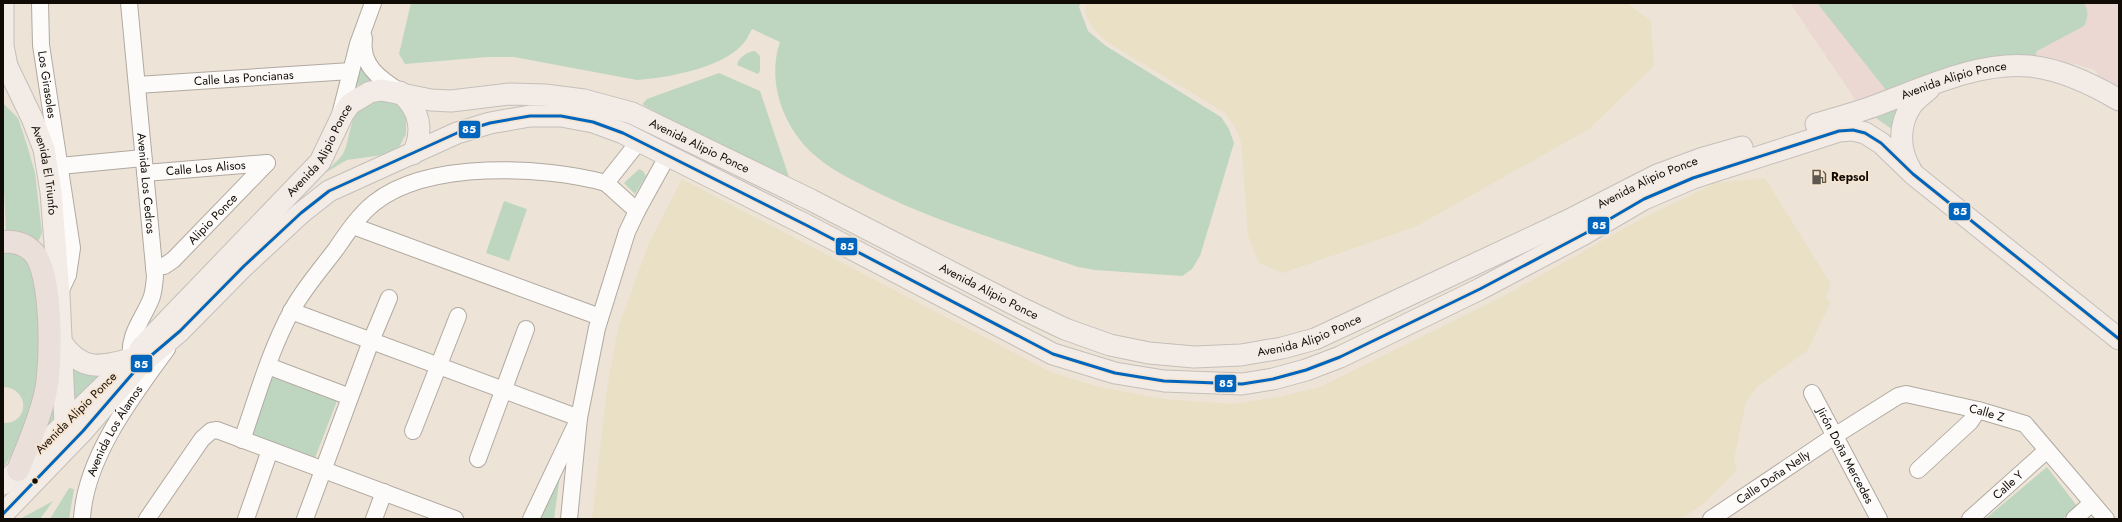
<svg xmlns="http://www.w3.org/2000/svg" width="2122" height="522" font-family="Jost,sans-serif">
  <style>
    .education { fill: #ebd8d2 }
    .green { fill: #bed6bf }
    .sand { fill: #eae0c6 }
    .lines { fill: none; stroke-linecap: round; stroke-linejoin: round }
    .minor-casing { stroke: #b1a9a0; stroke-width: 18 }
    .major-casing { stroke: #c4bfba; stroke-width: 23 }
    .highway-casing { stroke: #c4bfba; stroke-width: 24 }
    .minor { stroke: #fcfbf9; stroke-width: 16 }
    .major { stroke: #f2ebe6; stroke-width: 21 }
    .highway { stroke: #ebdfda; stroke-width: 22 }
    .bus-1-casing { stroke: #f6e4ce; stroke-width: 6 }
    .bus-1 { stroke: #0065bd; stroke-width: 3 }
    .bus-dot { fill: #110b05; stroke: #f6e4ce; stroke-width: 1.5 }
    .labels { text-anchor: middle; stroke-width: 3.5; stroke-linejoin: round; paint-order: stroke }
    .street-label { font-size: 12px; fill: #110b05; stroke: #f6e4ce }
    .poi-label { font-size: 12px; font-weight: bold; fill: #110b05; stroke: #f6e4ce; text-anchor: start }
    .line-badge { stroke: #f6e4ce; stroke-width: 1.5 }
    .badge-label { font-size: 11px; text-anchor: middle; font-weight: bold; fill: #fff }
  </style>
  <rect width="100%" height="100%" fill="#ede3d7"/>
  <path class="education" d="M1790,3H2119V93L2103,83L2095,70L2075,64L2062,68L2017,60L1861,108Z"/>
  <g class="green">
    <path d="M411,3H1081L1079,7L1088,31L1106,46L1221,117L1229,129L1234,143L1200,256L1192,269L1182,276L1095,270L1078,267C1008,243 936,222 870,189C853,180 833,171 818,158C784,131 766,82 780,42L752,29C749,34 747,40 742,45C721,68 667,78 637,80L514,57H487L405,64L399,54Z"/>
    <path d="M1817,3H2084C2089,11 2088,18 2084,26L2037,51L2034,59L1980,60L1925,75L1893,91L1886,90Z"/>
    <path d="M755,51L760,56V71L758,74L737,65C738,58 748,51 755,51Z"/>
    <path d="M359,63L372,81L355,86Z"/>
    <path d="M719,73L760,91L790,180L785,182L643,105V103L647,99Z"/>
    <path d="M394,99L406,115V134L398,149L382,155L347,160L323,174C329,168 338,161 343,154C351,139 350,109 366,101C373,98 386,100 394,99Z"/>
    <path d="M3,103L18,118L27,145L35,173L42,233L38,242L6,233L3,170Z"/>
    <path d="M1900,107L1893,130L1876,118Z"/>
    <path d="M639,169L643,171L646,176L635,194L624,183Z"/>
    <path d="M504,201L527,209L509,261L486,253Z"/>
    <path d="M3,250H15L32,263L40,322L36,402L24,437L3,468V423C29,425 31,388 3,387Z"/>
    <path d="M59,352L95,375L103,377L40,437Z"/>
    <path d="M271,377L337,401L313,463L247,439Z"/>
    <path d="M562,461L554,519H537Z"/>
    <path d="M2047,467L2077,506L2062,519H1985Z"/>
    <path d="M69,488L74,489L69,519H50Z"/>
    <path d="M53,501L40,519H20Z"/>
  </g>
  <g class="sand">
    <path d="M1085,3H1627L1651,21L1654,66L1589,129L1417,226L1283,273L1259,263L1248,236L1241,141L1235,127L1224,112L1110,44C1097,33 1084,22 1085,3Z"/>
    <path d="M1765,178L1831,284L1826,298L1831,302L1807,351L1758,386L1746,402L1734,459L1737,470L1704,503L1681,519H592L607,388L618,328L649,243L682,179L1051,372L1099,387L1164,399L1233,404L1279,397L1320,387L1511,292L1641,219L1716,183Z"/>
  </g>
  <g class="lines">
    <g class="minor-casing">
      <g id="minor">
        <path id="s1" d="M40,3L41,45L72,248L68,275L59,294"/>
        <path id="s2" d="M129,3L155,277C154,284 154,292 151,299C142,321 128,334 131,359"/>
        <path d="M364,38C360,65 379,78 399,91"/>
        <path id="s3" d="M137,85L351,71"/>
        <path d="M340,115L358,44L373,3"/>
        <path d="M60,166L143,158"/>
        <path id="s4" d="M145,173L267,163"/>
        <path d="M606,183L637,211"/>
        <path d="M353,226L600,317"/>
        <path id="s5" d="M154,268L164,266L173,260L267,163"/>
        <path d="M291,311L579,418L569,519"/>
        <path d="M268,366L350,397"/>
        <path id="s6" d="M1812,393L1879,519"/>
        <path d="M413,431L458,316"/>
        <path d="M242,440C257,397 270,350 292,310C304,288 321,269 336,249C347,233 359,215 374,203C428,160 543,166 606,183L640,140"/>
        <path d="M478,459L526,329"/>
        <path d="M1918,470L1970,422L1978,410"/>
        <path id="s7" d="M82,519C85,458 132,397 167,349"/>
        <path d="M147,519L202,439L211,431L217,430L455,519"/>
        <path d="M246,519L270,450"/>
        <path d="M305,519L371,341L389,298"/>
        <path d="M374,519L384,492"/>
        <path d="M531,519L579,418L597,328L627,232L637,211L668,155"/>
        <path id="s8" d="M1711,519L1836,435L1898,396L1906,394L1978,410L2025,424L2106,519"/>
        <path id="s9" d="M1970,519L2046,451"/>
        <path d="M2074,519L2092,503"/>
      </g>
    </g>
    <g class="major-casing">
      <g id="major">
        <path id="s10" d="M3,3V46L7,66L32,118L44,149L51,192L59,294L65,425"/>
        <path d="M400,92C420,110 424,130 413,154"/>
        <path id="s11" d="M1816,124C1837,118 1859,112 1880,104C1926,87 1978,62 2029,66C2061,69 2092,84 2119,100"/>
        <path d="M1911,170C1899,151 1898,126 1911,106C1915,100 1923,94 1929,89"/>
        <path d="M62,343C82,372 101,367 131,359"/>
        <path id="s12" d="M140,349L320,162L343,114L350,104L370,92L382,90L431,100L451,101L510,94L545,95L584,100L632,113L811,200L1021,308L1065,329L1110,345L1149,353L1194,357L1241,355L1282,348L1315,339L1569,220L1657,175L1703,158L1742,147"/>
        <path d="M3,484L113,377"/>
        <path d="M3,514L83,431L140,365L180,331L244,266L301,213L329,191L457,133L490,123L530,116H561L593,122L623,133L806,225L1053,354L1115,373L1164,381L1242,384L1273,379L1306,370L1340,357L1480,289L1584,234L1644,199L1693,178L1839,131L1853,130L1865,133L1881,143L1913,174L2119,339"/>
      </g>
    </g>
    <g class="highway-casing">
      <path id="highway" d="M3,242C14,241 25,244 33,252C53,272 52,368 45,395C39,421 28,445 18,470"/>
    </g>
    <use href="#minor" class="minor"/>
    <use href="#major" class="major"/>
    <use href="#highway" class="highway"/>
    <g class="bus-1-casing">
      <path id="bus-1" d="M3,514L83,431L140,365L180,331L244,266L301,213L329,191L457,133L490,123L530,116H561L593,122L623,133L806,225L1053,354L1115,373L1164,381L1242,384L1273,379L1306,370L1340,357L1480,289L1584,234L1644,199L1693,178L1839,131L1853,130L1865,133L1881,143L1913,174L2119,339"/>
    </g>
    <use href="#bus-1" class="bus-1"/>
  </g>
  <defs>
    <g id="fuel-bare" transform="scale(1.2)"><path d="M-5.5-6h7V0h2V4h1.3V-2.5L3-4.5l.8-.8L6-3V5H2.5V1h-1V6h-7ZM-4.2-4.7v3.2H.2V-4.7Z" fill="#5e574e" stroke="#f6e4ce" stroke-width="2.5" paint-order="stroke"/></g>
  </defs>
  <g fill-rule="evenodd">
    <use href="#fuel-bare" x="1819" y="177"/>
  </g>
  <circle class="bus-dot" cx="35" cy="481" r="3.5"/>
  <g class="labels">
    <g class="street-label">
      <text dy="4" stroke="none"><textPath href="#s3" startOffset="107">Calle Las Poncianas</textPath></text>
      <text dy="4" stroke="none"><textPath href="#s11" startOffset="145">Avenida Alipio Ponce</textPath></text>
      <text dy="4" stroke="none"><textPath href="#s1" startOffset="82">Los Girasoles</textPath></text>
      <text dy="4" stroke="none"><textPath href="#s12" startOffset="689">Avenida Alipio Ponce</textPath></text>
      <text dy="4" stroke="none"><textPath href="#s12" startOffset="269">Avenida Alipio Ponce</textPath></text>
      <text dy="4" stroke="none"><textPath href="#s4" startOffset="61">Calle Los Alisos</textPath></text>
      <text dy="4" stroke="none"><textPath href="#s10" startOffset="175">Avenida El Triunfo</textPath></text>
      <text dy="4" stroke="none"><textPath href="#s2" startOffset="181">Avenida Los Cedros</textPath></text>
      <text dy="4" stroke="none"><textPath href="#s12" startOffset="1721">Avenida Alipio Ponce</textPath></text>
      <text dy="4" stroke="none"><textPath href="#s5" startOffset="78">Alipio Ponce</textPath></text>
      <text dy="4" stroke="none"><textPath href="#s12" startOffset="1013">Avenida Alipio Ponce</textPath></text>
      <text dy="4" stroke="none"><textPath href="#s12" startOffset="1349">Avenida Alipio Ponce</textPath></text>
      <text transform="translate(76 413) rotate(-45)" y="4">Avenida Alipio Ponce</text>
      <text dy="4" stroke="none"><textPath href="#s8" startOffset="315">Calle Z</textPath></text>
      <text dy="4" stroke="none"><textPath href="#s7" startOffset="95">Avenida Los Álamos</textPath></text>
      <text dy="4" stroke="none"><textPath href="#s6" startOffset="71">Jirón Doña Mercedes</textPath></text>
      <text dy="4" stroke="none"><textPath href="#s8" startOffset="75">Calle Doña Nelly</textPath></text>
      <text dy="4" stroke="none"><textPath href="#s9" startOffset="51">Calle Y</textPath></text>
    </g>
    <g class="poi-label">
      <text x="1831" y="181">Repsol</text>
    </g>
  </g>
  <g class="line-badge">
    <rect x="458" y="120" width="23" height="19" rx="4" fill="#0065bd"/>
    <rect x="1948" y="202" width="23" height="19" rx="4" fill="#0065bd"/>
    <rect x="1587" y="216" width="23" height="19" rx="4" fill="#0065bd"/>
    <rect x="835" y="237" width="23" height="19" rx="4" fill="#0065bd"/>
    <rect x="130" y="354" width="23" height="19" rx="4" fill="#0065bd"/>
    <rect x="1214" y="374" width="23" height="19" rx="4" fill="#0065bd"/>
  </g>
  <g class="badge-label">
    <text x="469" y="133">85</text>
    <text x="1960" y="215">85</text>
    <text x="1599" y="229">85</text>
    <text x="847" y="250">85</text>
    <text x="141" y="368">85</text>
    <text x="1226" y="387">85</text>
  </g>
  <rect width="2122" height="522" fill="none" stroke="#110b05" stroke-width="8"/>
</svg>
